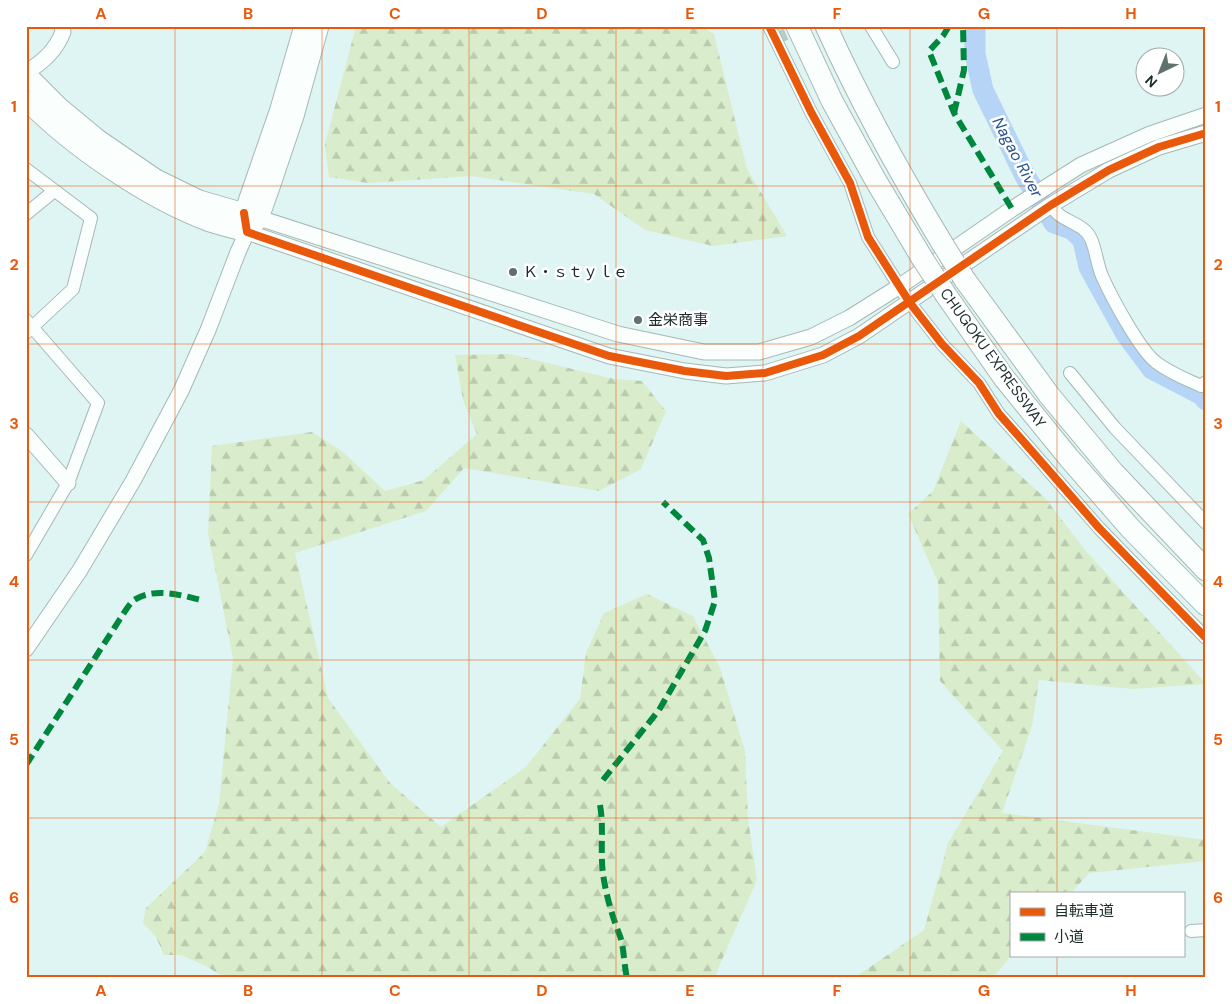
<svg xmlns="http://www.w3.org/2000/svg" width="1232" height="1004" font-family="'DM Sans','Noto Sans JP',sans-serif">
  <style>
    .forest { fill: url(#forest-firs) }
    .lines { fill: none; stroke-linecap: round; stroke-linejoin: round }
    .river { stroke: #b5d4f6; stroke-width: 21 }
    .minor-tunnel { stroke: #b7cdcb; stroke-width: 12; stroke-dasharray: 12 6; stroke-linecap: butt }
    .minor-casing { stroke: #a6b8b6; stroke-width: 14 }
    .tertiary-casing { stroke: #a6b8b6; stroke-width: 17 }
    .primary-casing { stroke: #a6b8b6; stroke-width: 21 }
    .motorway-casing { stroke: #a6b8b6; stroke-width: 23 }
    .minor { stroke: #fafefd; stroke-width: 12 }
    .tertiary { stroke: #fafefd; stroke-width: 15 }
    .primary { stroke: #fafefd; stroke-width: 19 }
    .motorway { stroke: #fafefd; stroke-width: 21 }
    .motorway-bridge-casing { stroke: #a6b8b6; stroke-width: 23; stroke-linecap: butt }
    .motorway-bridge { stroke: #fafefd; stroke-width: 21 }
    .quiet { stroke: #00873e; stroke-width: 6; stroke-dasharray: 12 6; stroke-linecap: butt }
    .cycleway-casing { stroke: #fff; stroke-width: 11 }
    .cycleway { stroke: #e8590c; stroke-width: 8 }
    .grid { fill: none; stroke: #e8590c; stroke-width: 1; stroke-opacity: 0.55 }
    .poi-dot { fill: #5f7270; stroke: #fff; stroke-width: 2 }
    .labels { text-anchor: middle; stroke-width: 5; stroke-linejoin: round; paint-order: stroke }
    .poi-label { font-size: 15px; fill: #1b2c2a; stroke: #fff; text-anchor: start }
    .street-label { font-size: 15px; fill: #1b2c2a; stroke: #fff }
    .water-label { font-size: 16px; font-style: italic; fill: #28528d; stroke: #fff }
    .neatline { fill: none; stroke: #e8590c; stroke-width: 2 }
    .grid-label { font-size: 16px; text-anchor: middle; font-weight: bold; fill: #e8590c }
  </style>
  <defs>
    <pattern id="forest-firs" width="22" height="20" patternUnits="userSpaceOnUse" patternTransform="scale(1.25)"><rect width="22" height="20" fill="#d9edcc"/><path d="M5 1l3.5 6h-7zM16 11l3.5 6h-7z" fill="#bacbaf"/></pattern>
  </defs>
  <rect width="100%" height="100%" fill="#def5f3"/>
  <g class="forest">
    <path d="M356,26H701L714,34L747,169L787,236L713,246L645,230L594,194L471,176L368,183L329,177L325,144Z"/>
    <path d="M510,354L614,379L642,381L666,411L641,469L599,491L464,468L426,511L295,553L328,698L390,783L441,827L525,768L580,699L586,653L604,613L647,594L693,616L720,668L745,751L748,819L757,880L714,978H225L206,966L181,955H164L156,937L143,923L146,908L205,852L219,804L233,658L208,533L212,446L312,432L343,452L385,491L424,480L477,434L463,400L455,355Z"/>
    <path d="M961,421L1045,498L1085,550L1206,684L1133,689L1039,680L1032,726L1002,813L1206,840V861L1089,873L1071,893H1011V955H1012L993,978H854L924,930L948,843L1003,751L940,681L938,582L908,514L933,491Z"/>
  </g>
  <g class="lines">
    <path class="river" d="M975,26V54L983,90L1025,176L1054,223L1073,230L1083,240L1089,267L1111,307L1126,334L1152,369L1202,395L1206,400"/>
    <path class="minor-tunnel" d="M775,39L804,26"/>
    <g class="minor-casing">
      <g id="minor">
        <path d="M769,26L811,112L850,183L868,237L910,303L942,344L979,383L999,414L1023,441L1099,528L1206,638"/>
        <path d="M871,26L893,62"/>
        <path d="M26,169L91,218L73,289L27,332"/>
        <path d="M1051,205C1060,223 1083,221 1091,239C1096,250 1097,264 1102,276C1111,296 1140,351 1157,363C1170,373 1186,379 1201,386L1206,382"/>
        <path d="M26,214L54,191"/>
        <path d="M26,320L98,403L68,483L26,555"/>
        <path d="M1070,373L1115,428L1206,523"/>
        <path d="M1191,931L1206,930"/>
      </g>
    </g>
    <g class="tertiary-casing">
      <g id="tertiary">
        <path d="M26,72C44,62 56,50 63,32L62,26"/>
        <path d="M250,215L618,334L704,352H759L811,337L849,318L900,286L1012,209L1081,165L1150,134L1206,115"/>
        <path d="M246,222L247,232L609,356L685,371L726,376L765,373L823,355L859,336L1051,205L1109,170L1159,147L1206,133"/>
        <path d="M26,435L68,483"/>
        <path d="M26,649L80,570L133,481L181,391L208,330L238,252L247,232"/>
      </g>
    </g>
    <g class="primary-casing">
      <g id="primary">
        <path d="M26,74L59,107L99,140L156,179L199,200L244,213L280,109L304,26"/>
        <path d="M26,100C72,147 149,200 210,222C222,226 235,229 247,232L259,218L270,187L294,116L319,26"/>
      </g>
    </g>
    <g class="motorway-casing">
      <g id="motorway">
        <path d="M797,26L832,101L876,181L922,258"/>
        <path d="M826,26C860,101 899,172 942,243"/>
        <path d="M965,280L1049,395L1113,472L1206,570"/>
        <path d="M946,295L1004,378L1069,458L1131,529L1206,605"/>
      </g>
    </g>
    <use href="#minor" class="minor"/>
    <use href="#tertiary" class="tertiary"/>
    <use href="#primary" class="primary"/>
    <use href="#motorway" class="motorway"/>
    <g class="motorway-bridge-casing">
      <g id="motorway-bridge">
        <path d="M942,243L965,280"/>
        <path d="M922,258L946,295"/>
      </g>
    </g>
    <use href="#motorway-bridge" class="motorway-bridge"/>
    <g class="quiet">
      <path d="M949,26L943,36L929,51L954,113L1012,209"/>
      <path d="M954,113L964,70L963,26"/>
      <path d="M26,765L120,619C124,613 129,604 134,600C155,587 180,595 201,600"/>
      <path d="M603,780L659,710L705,631L715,601L709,558L703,540L663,502"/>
      <path d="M600,805C604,827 600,851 603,874C606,895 612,916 620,936C624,947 624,966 627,978"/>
    </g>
    <g class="cycleway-casing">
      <g id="cycleway">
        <path d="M769,26L811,112L850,183L868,237L910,303L942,344L979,383L999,414L1023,441L1099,528L1206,638"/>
        <path d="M244,213L247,232L609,356L685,371L726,376L765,373L823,355L859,336L1051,205L1109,170L1159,147L1206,133"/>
      </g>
    </g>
    <use href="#cycleway" class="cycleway"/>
  </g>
  <path class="grid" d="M175,26V978M322,26V978M469,26V978M616,26V978M763,26V978M910,26V978M1057,26V893M26,186H1206M26,344H1206M26,502H1206M26,660H1206M26,818H1206M1057,955V978"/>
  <g class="poi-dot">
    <circle cx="513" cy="272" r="5"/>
    <circle cx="638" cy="320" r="5"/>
  </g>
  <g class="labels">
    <g class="poi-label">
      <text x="523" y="277">Ｋ・ｓｔｙｌｅ</text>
      <text x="648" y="325">金栄商事</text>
    </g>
    <g class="street-label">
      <text transform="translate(993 358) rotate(54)" y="5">CHUGOKU EXPRESSWAY</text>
    </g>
    <g class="water-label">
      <text transform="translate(1018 157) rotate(62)" y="6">Nagao River</text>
    </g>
  </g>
  <rect width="1232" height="1004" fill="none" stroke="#ffffff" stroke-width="55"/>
  <rect x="1010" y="892" width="175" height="65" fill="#ffffff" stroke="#a4abaa"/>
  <rect x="1020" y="908" width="25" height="8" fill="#e8590c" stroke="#a4abaa"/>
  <text x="1054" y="916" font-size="15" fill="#1b2c2a">自転車道</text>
  <rect x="1020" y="933" width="25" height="8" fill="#00873e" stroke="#a4abaa"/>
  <text x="1054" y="942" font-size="15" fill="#1b2c2a">小道</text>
  <g transform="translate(1160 72) rotate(223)"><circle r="24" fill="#ffffff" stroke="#a4abaa"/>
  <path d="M0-4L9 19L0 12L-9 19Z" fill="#5f7270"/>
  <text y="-8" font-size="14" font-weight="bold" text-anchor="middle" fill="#1b2c2a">N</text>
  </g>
  <rect x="28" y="28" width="1176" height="948" class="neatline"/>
  <g class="grid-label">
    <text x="101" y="19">A</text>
    <text x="248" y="19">B</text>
    <text x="395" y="19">C</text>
    <text x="542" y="19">D</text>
    <text x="690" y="19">E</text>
    <text x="837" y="19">F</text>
    <text x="984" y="19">G</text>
    <text x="1131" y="19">H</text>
    <text x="14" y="112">1</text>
    <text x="1218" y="112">1</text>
    <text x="14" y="270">2</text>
    <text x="1218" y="270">2</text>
    <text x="14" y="429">3</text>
    <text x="1218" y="429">3</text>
    <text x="14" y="587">4</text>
    <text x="1218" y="587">4</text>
    <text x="14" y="745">5</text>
    <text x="1218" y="745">5</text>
    <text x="14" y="903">6</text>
    <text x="1218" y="903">6</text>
    <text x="101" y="996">A</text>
    <text x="248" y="996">B</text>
    <text x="395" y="996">C</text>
    <text x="542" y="996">D</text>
    <text x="690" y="996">E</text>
    <text x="837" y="996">F</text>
    <text x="984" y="996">G</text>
    <text x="1131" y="996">H</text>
  </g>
</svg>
